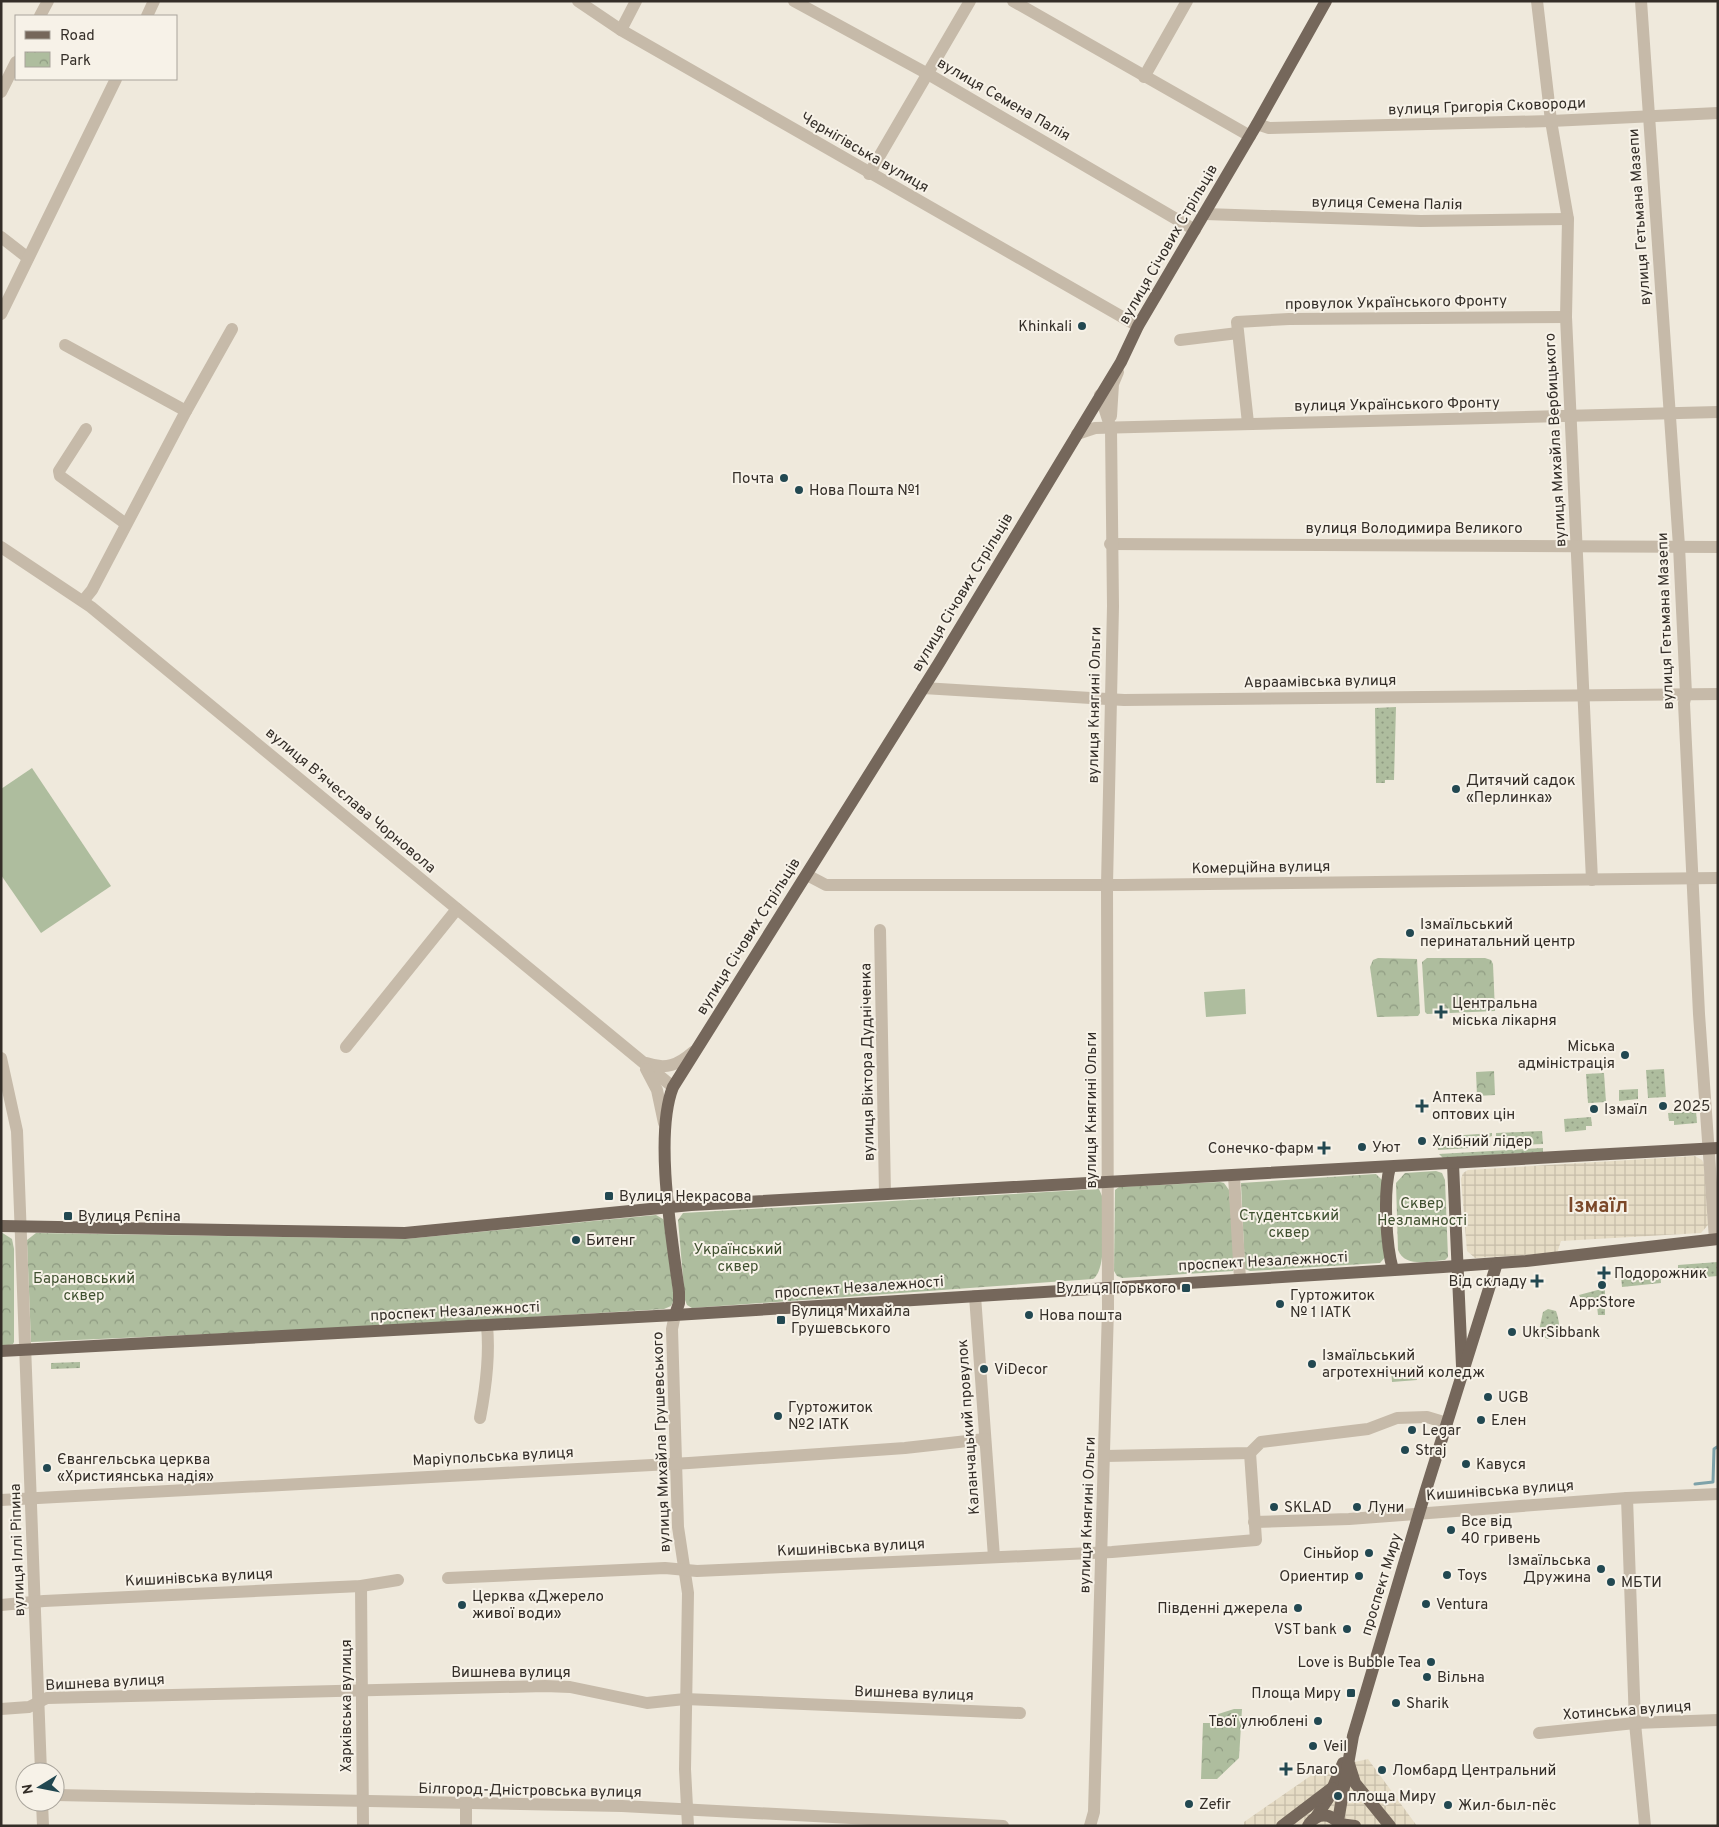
<svg xmlns="http://www.w3.org/2000/svg" width="1719" height="1827" font-family="Overpass,sans-serif">
  <style>
    .grass { fill: url(#grass-dots) }
    .park { fill: url(#park-crowns) }
    .pitch { fill: #aebd9e }
    .plaza { fill: url(#plaza-grid) }
    .lines { fill: none; stroke-linecap: round; stroke-linejoin: round }
    .stream { stroke: #7ea2a9; stroke-width: 3 }
    .minor { stroke: #c6baa9; stroke-width: 12 }
    .major { stroke: #75675b; stroke-width: 12 }
    .poi-dot { fill: #224851; stroke: #f7f2e8; stroke-width: 2 }
    .labels { text-anchor: middle; stroke-width: 4; stroke-linejoin: round; paint-order: stroke }
    .street-label { font-size: 15px; fill: #342e28; stroke: #f7f2e8 }
    .poi-label { font-size: 15px; fill: #342e28; stroke: #f7f2e8; text-anchor: start }
    .park-label { font-size: 15px; fill: #3f502f; stroke: #f7f2e8 }
    .district-label { font-size: 20px; font-weight: bold; fill: #7b4829; stroke: #f7f2e8 }
  </style>
  <defs>
    <pattern id="grass-dots" width="8" height="8" patternUnits="userSpaceOnUse" patternTransform="scale(1.25)"><rect width="8" height="8" fill="#aebd9e"/><path d="M2 2h.1M6 6h.1" fill="none" stroke="#8e9a81" stroke-width="1.8" stroke-linecap="round"/></pattern>
    <pattern id="park-crowns" width="20" height="18" patternUnits="userSpaceOnUse" patternTransform="scale(1.25)"><rect width="20" height="18" fill="#aebd9e"/><path d="M2 6a3 3 0 1 1 6 0M12 15a3 3 0 1 1 6 0" fill="none" stroke="#8e9a81"/></pattern>
    <pattern id="plaza-grid" width="8" height="8" patternUnits="userSpaceOnUse" patternTransform="scale(1.25)"><rect width="8" height="8" fill="#e6dcc5"/><path d="M0 4h8M4 0v8" fill="none" stroke="#c6bda9"/></pattern>
  </defs>
  <rect width="100%" height="100%" fill="#efe9dc"/>
  <g class="grass">
    <path d="M1396,707L1394,780H1385V783H1376L1375,708Z"/>
    <path d="M1664,1069L1666,1097L1648,1098L1646,1070Z"/>
    <path d="M1604,1073L1606,1102L1588,1103L1586,1074Z"/>
    <path d="M1638,1089V1099L1619,1101V1090Z"/>
    <path d="M1696,1111L1697,1123L1674,1125V1121H1669L1668,1113Z"/>
    <path d="M1591,1117L1592,1126H1586V1130L1565,1132L1564,1119Z"/>
    <path d="M1542,1131L1543,1144L1521,1145L1510,1138L1496,1136V1133Z"/>
    <path d="M1492,1133V1136L1479,1140L1469,1148L1438,1150L1437,1137Z"/>
    <path d="M1543,1148V1152L1443,1158L1439,1154Z"/>
    <path d="M1718,1262V1276L1679,1279L1678,1265Z"/>
    <path d="M1624,1272H1631V1274L1660,1272L1661,1283L1622,1287L1621,1276Z"/>
    <path d="M1605,1288V1315H1598L1597,1306H1585L1579,1295Z"/>
    <path d="M1548,1309L1556,1311C1560,1323 1562,1335 1548,1339L1538,1335L1543,1312Z"/>
    <path d="M80,1362V1368L51,1369V1363Z"/>
  </g>
  <g class="park">
    <path d="M1378,958L1417,959L1420,1013L1418,1016L1377,1017L1370,967L1373,960Z"/>
    <path d="M1427,958H1485L1491,960L1493,964L1495,1011L1427,1014L1425,1012L1422,962Z"/>
    <path d="M1494,1071L1495,1095L1477,1096L1476,1072Z"/>
    <path d="M1436,1171L1442,1173L1445,1180L1448,1257L1445,1260C1430,1261 1405,1268 1398,1250L1396,1183L1405,1173Z"/>
    <path d="M1376,1174L1382,1180L1387,1255L1380,1263L1250,1271L1245,1269L1241,1183Z"/>
    <path d="M1220,1182L1224,1183L1229,1190L1235,1266L1233,1271L1122,1278L1117,1276L1114,1271L1115,1190L1119,1187Z"/>
    <path d="M1099,1189L1102,1196C1102,1215 1108,1269 1093,1279L692,1308L687,1305L685,1300L678,1220L683,1213Z"/>
    <path d="M656,1215L663,1219L665,1223L674,1300L671,1306L664,1309L348,1328L31,1342L27,1240L36,1233L405,1239Z"/>
    <path d="M1,1232L12,1239L14,1249V1342L13,1344L1,1347Z"/>
    <path d="M1234,1709H1242L1239,1758L1217,1779H1201L1203,1723H1212V1716Z"/>
  </g>
  <g class="pitch">
    <path d="M32,768L111,886L41,933L1,875V789Z"/>
    <path d="M1245,989L1246,1014L1206,1017L1204,992Z"/>
    <path d="M1416,1367L1417,1380L1392,1382L1391,1369Z"/>
  </g>
  <g class="plaza">
    <path d="M1695,1156L1702,1160L1704,1164L1708,1225L1701,1233L1561,1241L1557,1253L1475,1258L1467,1251L1461,1179L1463,1173L1468,1170Z"/>
    <path d="M1368,1759L1417,1826H1244V1822L1319,1770Z"/>
  </g>
  <g class="lines">
    <path class="stream" d="M1695,1484L1713,1482L1714,1449L1717,1447"/>
    <g class="minor">
      <path d="M578,1L621,30L1138,326"/>
      <path d="M794,1L928,74L1195,230"/>
      <path d="M1013,1L1250,136"/>
      <path d="M1537,1L1551,121L1568,219L1566,317L1592,880"/>
      <path d="M1641,1L1679,546L1686,694L1684,703L1699,1014L1715,1239"/>
      <path d="M40,16L48,1"/>
      <path d="M147,16L154,1"/>
      <path d="M621,30L636,1"/>
      <path d="M1144,77L1187,1"/>
      <path d="M1,92L16,62"/>
      <path d="M1257,124L1269,128L1551,121L1718,113"/>
      <path d="M869,174L970,1"/>
      <path d="M1205,214L1421,221L1568,219"/>
      <path d="M1,237L28,258"/>
      <path d="M1,314L116,79"/>
      <path d="M1180,340L1238,333"/>
      <path d="M65,345L186,411"/>
      <path d="M1111,416L1113,384L1118,372"/>
      <path d="M1248,423L1237,322L1289,319L1566,317"/>
      <path d="M86,429L59,471L60,476L126,524"/>
      <path d="M1077,434L1095,428L1718,412"/>
      <path d="M1110,544L1718,547"/>
      <path d="M1,547L91,607L673,1087"/>
      <path d="M83,601L92,590L186,411L232,329"/>
      <path d="M923,688L1124,700L1718,694"/>
      <path d="M807,875L826,885H1123L1718,878"/>
      <path d="M880,930L885,1194"/>
      <path d="M346,1047L457,909"/>
      <path d="M1,1058L17,1131L41,1772"/>
      <path d="M646,1063C666,1070 678,1065 693,1052"/>
      <path d="M646,1069L657,1090L664,1123"/>
      <path d="M1234,1176L1240,1279"/>
      <path d="M975,1296L994,1557"/>
      <path d="M675,1315L672,1329L678,1527L688,1593L685,1769L688,1826"/>
      <path d="M480,1418C486,1387 490,1357 487,1326"/>
      <path d="M1105,1456L1250,1453L1261,1442L1368,1429L1397,1418L1427,1417L1447,1423"/>
      <path d="M1627,1498L1635,1723L1645,1826"/>
      <path d="M1,1500L689,1463L905,1448L985,1439"/>
      <path d="M1254,1522L1349,1519L1627,1498L1718,1494"/>
      <path d="M448,1578L665,1568L697,1571L1112,1552L1256,1540L1250,1453"/>
      <path d="M361,1586L363,1826"/>
      <path d="M1,1605L44,1601L361,1586L398,1580"/>
      <path d="M1,1709L29,1707L47,1698L545,1686L570,1687L647,1703L685,1699L1020,1713"/>
      <path d="M1539,1733L1635,1723L1718,1720"/>
      <path d="M55,1795L622,1806L1003,1826"/>
      <path d="M42,1802L43,1826"/>
      <path d="M466,1804V1826"/>
      <path d="M1090,1826L1094,1812L1108,1308L1107,885L1113,606L1111,429L1100,395"/>
    </g>
    <g class="major">
      <path d="M1453,1164L1462,1366"/>
      <path d="M1390,1167C1383,1193 1386,1245 1393,1270"/>
      <path d="M1,1226L405,1233L691,1205L1718,1148"/>
      <path d="M675,1315L679,1303V1292C672,1239 654,1135 673,1087L939,663L1121,362L1138,326L1257,124L1326,1"/>
      <path d="M1,1351L675,1315L1443,1267L1526,1261L1718,1239"/>
      <path d="M1349,1764L1355,1783L1390,1826"/>
      <path d="M1316,1817L1328,1799L1343,1763"/>
      <path d="M1338,1821L1353,1736L1425,1493L1497,1263"/>
      <path d="M1339,1824L1355,1826"/>
      <path d="M1282,1826L1332,1788"/>
      <path d="M1308,1826C1316,1812 1332,1812 1340,1826"/>
    </g>
  </g>
  <g class="poi-dot">
    <circle cx="1082" cy="326" r="5"/>
    <circle cx="784" cy="478" r="5"/>
    <circle cx="799" cy="490" r="5"/>
    <circle cx="1456" cy="789" r="5"/>
    <circle cx="1410" cy="933" r="5"/>
    <path d="M1438.5 1004.5h5v5h5v5h-5v5h-5v-5h-5v-5h5z"/>
    <circle cx="1625" cy="1055" r="5"/>
    <path d="M1419.5 1098.5h5v5h5v5h-5v5h-5v-5h-5v-5h5z"/>
    <circle cx="1663" cy="1106" r="5"/>
    <circle cx="1594" cy="1109" r="5"/>
    <circle cx="1422" cy="1141" r="5"/>
    <circle cx="1362" cy="1147" r="5"/>
    <path d="M1321.5 1140.5h5v5h5v5h-5v5h-5v-5h-5v-5h5z"/>
    <rect x="604" y="1191" width="10" height="10" rx="2.5"/>
    <rect x="63" y="1211" width="10" height="10" rx="2.5"/>
    <circle cx="576" cy="1240" r="5"/>
    <path d="M1601.5 1265.5h5v5h5v5h-5v5h-5v-5h-5v-5h5z"/>
    <path d="M1534.5 1273.5h5v5h5v5h-5v5h-5v-5h-5v-5h5z"/>
    <circle cx="1602" cy="1285" r="5"/>
    <rect x="1181" y="1283" width="10" height="10" rx="2.5"/>
    <circle cx="1280" cy="1304" r="5"/>
    <circle cx="1029" cy="1315" r="5"/>
    <rect x="776" y="1315" width="10" height="10" rx="2.5"/>
    <circle cx="1512" cy="1332" r="5"/>
    <circle cx="1312" cy="1364" r="5"/>
    <circle cx="984" cy="1369" r="5"/>
    <circle cx="1488" cy="1397" r="5"/>
    <circle cx="778" cy="1416" r="5"/>
    <circle cx="1481" cy="1420" r="5"/>
    <circle cx="1412" cy="1430" r="5"/>
    <circle cx="1405" cy="1450" r="5"/>
    <circle cx="1466" cy="1464" r="5"/>
    <circle cx="47" cy="1468" r="5"/>
    <circle cx="1274" cy="1507" r="5"/>
    <circle cx="1357" cy="1507" r="5"/>
    <circle cx="1451" cy="1530" r="5"/>
    <circle cx="1369" cy="1553" r="5"/>
    <circle cx="1601" cy="1569" r="5"/>
    <circle cx="1447" cy="1575" r="5"/>
    <circle cx="1359" cy="1576" r="5"/>
    <circle cx="1611" cy="1582" r="5"/>
    <circle cx="1426" cy="1604" r="5"/>
    <circle cx="462" cy="1605" r="5"/>
    <circle cx="1298" cy="1608" r="5"/>
    <circle cx="1347" cy="1629" r="5"/>
    <circle cx="1431" cy="1662" r="5"/>
    <circle cx="1427" cy="1677" r="5"/>
    <rect x="1346" y="1688" width="10" height="10" rx="2.5"/>
    <circle cx="1396" cy="1703" r="5"/>
    <circle cx="1318" cy="1721" r="5"/>
    <circle cx="1313" cy="1746" r="5"/>
    <path d="M1283.5 1761.5h5v5h5v5h-5v5h-5v-5h-5v-5h5z"/>
    <circle cx="1382" cy="1770" r="5"/>
    <circle cx="1338" cy="1796" r="5"/>
    <circle cx="1189" cy="1804" r="5"/>
    <circle cx="1448" cy="1805" r="5"/>
  </g>
  <g class="labels">
    <g class="street-label">
      <text transform="translate(1004 99) rotate(30)" y="5">вулиця Семена Палія</text>
      <text transform="translate(1487 106) rotate(-2)" y="5">вулиця Григорія Сковороди</text>
      <text transform="translate(865 152) rotate(30)" y="5">Чернігівська вулиця</text>
      <text transform="translate(1387 203) rotate(1)" y="5">вулиця Семена Палія</text>
      <text transform="translate(1639 217) rotate(-94)" y="5">вулиця Гетьмана Мазепи</text>
      <text transform="translate(1168 244) rotate(-60)" y="5">вулиця Січових Стрільців</text>
      <text transform="translate(1396 302) rotate(-1)" y="5">провулок Українського Фронту</text>
      <text transform="translate(1397 404) rotate(-1)" y="5">вулиця Українського Фронту</text>
      <text transform="translate(1555 440) rotate(-93)" y="5">вулиця Михайла Вербицького</text>
      <text x="1414" y="533">вулиця Володимира Великого</text>
      <text transform="translate(962 592) rotate(-59)" y="5">вулиця Січових Стрільців</text>
      <text transform="translate(1665 621) rotate(-92)" y="5">вулиця Гетьмана Мазепи</text>
      <text transform="translate(1320 681) rotate(-1)" y="5">Авраамівська вулиця</text>
      <text transform="translate(1094 705) rotate(-89)" y="5">вулиця Княгині Ольги</text>
      <text transform="translate(351 800) rotate(40)" y="5">вулиця Вʼячеслава Чорновола</text>
      <text transform="translate(1261 867) rotate(-1)" y="5">Комерційна вулиця</text>
      <text transform="translate(748 936) rotate(-58)" y="5">вулиця Січових Стрільців</text>
      <text transform="translate(867 1062) rotate(-91)" y="5">вулиця Віктора Дудніченка</text>
      <text transform="translate(1091 1110) rotate(-90)" y="5">вулиця Княгині Ольги</text>
      <text transform="translate(1263 1261) rotate(-3)" y="5">проспект Незалежності</text>
      <text transform="translate(859 1287) rotate(-4)" y="5">проспект Незалежності</text>
      <text transform="translate(455 1311) rotate(-3)" y="5">проспект Незалежності</text>
      <text transform="translate(968 1427) rotate(-94)" y="5">Каланчацький провулок</text>
      <text transform="translate(661 1442) rotate(-92)" y="5">вулиця Михайла Грушевського</text>
      <text transform="translate(493 1456) rotate(-3)" y="5">Маріупольська вулиця</text>
      <text transform="translate(1500 1490) rotate(-4)" y="5">Кишинівська вулиця</text>
      <text transform="translate(1087 1515) rotate(-88)" y="5">вулиця Княгині Ольги</text>
      <text transform="translate(851 1547) rotate(-3)" y="5">Кишинівська вулиця</text>
      <text transform="translate(17 1550) rotate(-92)" y="5">вулиця Іллі Ріпина</text>
      <text transform="translate(199 1577) rotate(-3)" y="5">Кишинівська вулиця</text>
      <text transform="translate(1381 1584) rotate(-73)" y="5">проспект Миру</text>
      <text x="511" y="1677">Вишнева вулиця</text>
      <text transform="translate(105 1682) rotate(-3)" y="5">Вишнева вулиця</text>
      <text transform="translate(914 1693) rotate(2)" y="5">Вишнева вулиця</text>
      <text transform="translate(346 1706) rotate(-90)" y="5">Харківська вулиця</text>
      <text transform="translate(1627 1710) rotate(-4)" y="5">Хотинська вулиця</text>
      <text transform="translate(530 1790) rotate(1)" y="5">Білгород-Дністровська вулиця</text>
    </g>
    <g class="poi-label">
      <text x="1072" y="331" text-anchor="end">Khinkali</text>
      <text x="774" y="483" text-anchor="end">Почта</text>
      <text x="809" y="495">Нова Пошта №1</text>
      <text x="1466" y="785">Дитячий садок<tspan x="1466" dy="17">«Перлинка»</tspan></text>
      <text x="1420" y="929">Ізмаїльський<tspan x="1420" dy="17">перинатальний центр</tspan></text>
      <text x="1452" y="1008">Центральна<tspan x="1452" dy="17">міська лікарня</tspan></text>
      <text x="1615" y="1051" text-anchor="end">Міська<tspan x="1615" dy="17">адміністрація</tspan></text>
      <text x="1432" y="1102">Аптека<tspan x="1432" dy="17">оптових цін</tspan></text>
      <text x="1673" y="1111">2025</text>
      <text x="1604" y="1114">Ізмаїл</text>
      <text x="1432" y="1146">Хлібний лідер</text>
      <text x="1372" y="1152">Уют</text>
      <text x="1314" y="1153" text-anchor="end">Сонечко-фарм</text>
      <text x="619" y="1201">Вулиця Некрасова</text>
      <text x="78" y="1221">Вулиця Рєпіна</text>
      <text x="586" y="1245">Битенг</text>
      <text x="1614" y="1278">Подорожник</text>
      <text x="1527" y="1286" text-anchor="end">Від складу</text>
      <text x="1176" y="1293" text-anchor="end">Вулиця Горького</text>
      <text x="1290" y="1300">Гуртожиток<tspan x="1290" dy="17">№ 1 ІАТК</tspan></text>
      <text x="1602" y="1307" text-anchor="middle">App:Store</text>
      <text x="791" y="1316">Вулиця Михайла<tspan x="791" dy="17">Грушевського</tspan></text>
      <text x="1039" y="1320">Нова пошта</text>
      <text x="1522" y="1337">UkrSibbank</text>
      <text x="1322" y="1360">Ізмаїльський<tspan x="1322" dy="17">агротехнічний коледж</tspan></text>
      <text x="994" y="1374">ViDecor</text>
      <text x="1498" y="1402">UGB</text>
      <text x="788" y="1412">Гуртожиток<tspan x="788" dy="17">№2 ІАТК</tspan></text>
      <text x="1491" y="1425">Елен</text>
      <text x="1422" y="1435">Legar</text>
      <text x="1415" y="1455">Straj</text>
      <text x="57" y="1464">Євангельська церква<tspan x="57" dy="17">«Християнська надія»</tspan></text>
      <text x="1476" y="1469">Кавуся</text>
      <text x="1284" y="1512">SKLAD</text>
      <text x="1367" y="1512">Луни</text>
      <text x="1461" y="1526">Все від<tspan x="1461" dy="17">40 гривень</tspan></text>
      <text x="1359" y="1558" text-anchor="end">Сіньйор</text>
      <text x="1591" y="1565" text-anchor="end">Ізмаїльська<tspan x="1591" dy="17">Дружина</tspan></text>
      <text x="1457" y="1580">Toys</text>
      <text x="1349" y="1581" text-anchor="end">Ориентир</text>
      <text x="1621" y="1587">МБТИ</text>
      <text x="472" y="1601">Церква «Джерело<tspan x="472" dy="17">живої води»</tspan></text>
      <text x="1436" y="1609">Ventura</text>
      <text x="1288" y="1613" text-anchor="end">Південні джерела</text>
      <text x="1337" y="1634" text-anchor="end">VST bank</text>
      <text x="1421" y="1667" text-anchor="end">Love is Bubble Tea</text>
      <text x="1437" y="1682">Вільна</text>
      <text x="1341" y="1698" text-anchor="end">Площа Миру</text>
      <text x="1406" y="1708">Sharik</text>
      <text x="1308" y="1726" text-anchor="end">Твої улюблені</text>
      <text x="1323" y="1751">Veil</text>
      <text x="1296" y="1774">Благо</text>
      <text x="1392" y="1775">Ломбард Центральний</text>
      <text x="1348" y="1801">площа Миру</text>
      <text x="1199" y="1809">Zefir</text>
      <text x="1458" y="1810">Жил-был-пёс</text>
    </g>
    <g class="park-label">
      <text x="1422" y="1208">Сквер<tspan x="1422" dy="17">Незламності</tspan></text>
      <text x="1289" y="1220">Студентський<tspan x="1289" dy="17">сквер</tspan></text>
      <text x="738" y="1254">Український<tspan x="738" dy="17">сквер</tspan></text>
      <text x="84" y="1283">Барановський<tspan x="84" dy="17">сквер</tspan></text>
    </g>
    <g class="district-label">
      <text x="1598" y="1212">Ізмаїл</text>
    </g>
  </g>
  <rect width="1719" height="1827" fill="none" stroke="#342e28" stroke-width="5"/>
  <rect x="15" y="15" width="162" height="65" fill="#f7f2e8" stroke="#a9a49b"/>
  <rect x="25" y="31" width="25" height="8" fill="#75675b" stroke="#a9a49b"/>
  <text x="60" y="40" font-size="15" fill="#342e28">Road</text>
  <rect x="25" y="52" width="25" height="15" fill="url(#park-crowns)" stroke="#a9a49b"/>
  <text x="60" y="65" font-size="15" fill="#342e28">Park</text>
  <g transform="translate(40 1787) rotate(260)"><circle r="24" fill="#f7f2e8" stroke="#a9a49b"/>
  <path d="M0-4L9 19L0 12L-9 19Z" fill="#224851"/>
  <text y="-8" font-size="14" font-weight="bold" text-anchor="middle" fill="#342e28">N</text>
  </g>
</svg>
